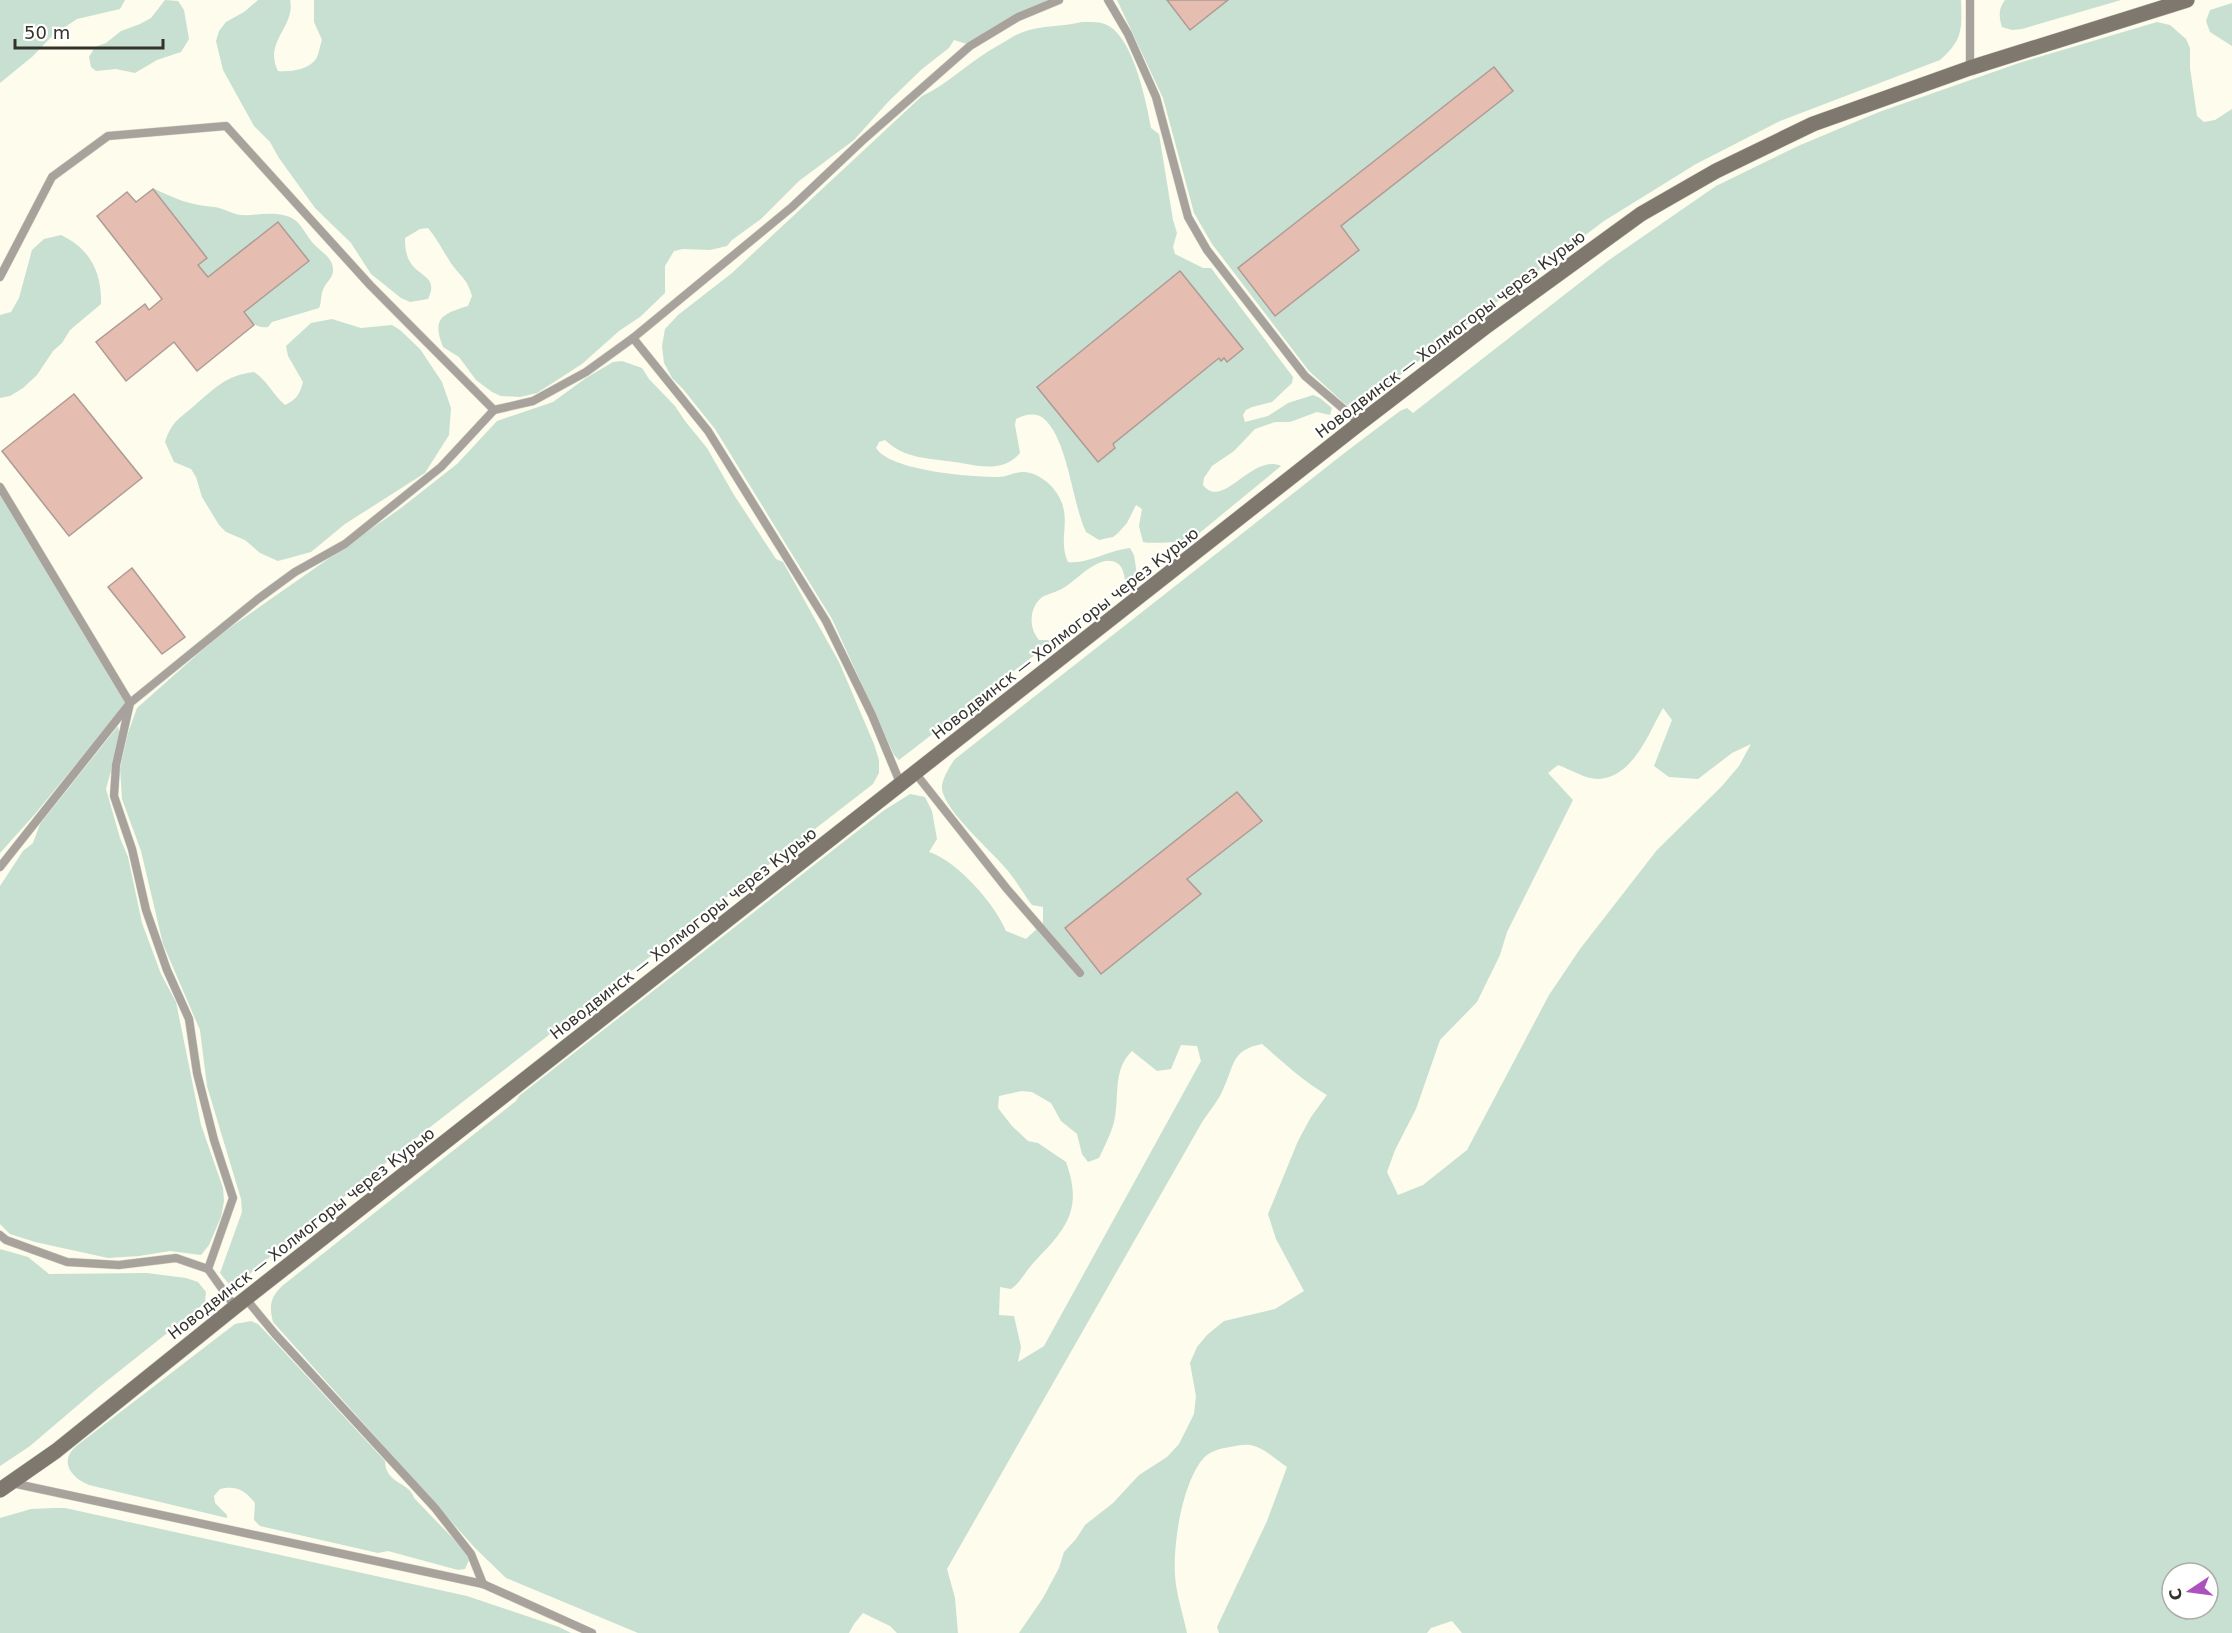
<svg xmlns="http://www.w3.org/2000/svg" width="2232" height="1633" font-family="'DejaVu Sans',sans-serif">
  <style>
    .green { fill: #c7e0d1; fill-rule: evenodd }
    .building { fill: #e5beb1; stroke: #af9b95; stroke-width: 1.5 }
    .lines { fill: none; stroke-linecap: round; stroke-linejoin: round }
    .lane-casing { stroke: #d9d8c9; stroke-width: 9 }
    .secondary-casing { stroke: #d9d8c9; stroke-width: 16 }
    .lane { stroke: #a7a29c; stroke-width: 8 }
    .secondary { stroke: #7f786e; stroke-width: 15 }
    .labels { text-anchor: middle; stroke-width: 4.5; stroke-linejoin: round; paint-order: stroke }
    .street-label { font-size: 16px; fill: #33322b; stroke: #fff }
  </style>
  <rect width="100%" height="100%" fill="#fefcec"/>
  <g class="green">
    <path d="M0,0H125L120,9L77,19L53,35L33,56L0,83Z"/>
    <path d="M165,0L178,1L184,10L189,39L181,52L157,60L135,73L116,69L96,71L91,67L89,57L95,47L106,43L121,31L140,24L151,18Z"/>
    <path d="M258,0H290C296,26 263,42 278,71C290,72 308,70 316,59C319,54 320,45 322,40L314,22V0H1049L1015,14L967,44L954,40L949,48L922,69L888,102L854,140L799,181L761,219L732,240L727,246L710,250L683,249L674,251L665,266V293L640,317L619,331L582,364L537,393L520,397L501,396L492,392L476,380L459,357L443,347C432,319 441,314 468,306L472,296C467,277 458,275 449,260C442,249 437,239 428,228L420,229L405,238C405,248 406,257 412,265C423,278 438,278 428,299L410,302L401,298L371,274L351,243L315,208L279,158L270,142L254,126L223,70L216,41L219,31L226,22L244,12Z"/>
    <path d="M1117,0H1961C1962,29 1963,40 1940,60L1780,121L1696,164L1604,221L1355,409L1345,404L1309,371L1212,244L1194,213L1163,98Z"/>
    <path d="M2005,0H2121L2022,29L2012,30L2002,27C1999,17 1998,9 2005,0Z"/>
    <path d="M2232,3V46L2210,32L2206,21L2210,10Z"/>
    <path d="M1082,22C1091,22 1101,21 1109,26C1134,41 1146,101 1151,128L1159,134L1173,220L1177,233L1173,247L1175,254L1203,268H1211L1293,377L1292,383L1272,402L1252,407L1246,410L1243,415L1245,422L1268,416L1288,403L1313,395L1320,398L1332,408L1330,415L1317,412L1290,422H1275L1255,429L1234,451L1212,466L1204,478L1203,485C1223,511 1252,453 1281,466L1191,540C1185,542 1148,544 1143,542L1139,526L1142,509L1136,505L1127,523L1118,533L1113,537L1099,540L1086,532C1072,503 1068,438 1043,418C1035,412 1024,415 1016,419L1015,425L1020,453C1002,474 976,465 954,462C928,458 905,459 885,440L879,442L876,448C890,471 972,477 998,477C1007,477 1017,471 1025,472C1036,473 1046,480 1053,488C1076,516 1056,537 1068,562C1089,564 1109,550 1130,548L1134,555L1137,575L1126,584C1124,577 1124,567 1117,563C1100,553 1078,579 1065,587C1059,591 1051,593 1044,596C1029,605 1028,628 1039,640H1054L899,760L894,755L832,619L715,429L683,389L672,378L664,363L662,346L665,329L678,315L732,273L922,96C950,83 971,60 999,45C1007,41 1014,35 1023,32C1042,25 1062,27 1082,22Z"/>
    <path d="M2157,22L2170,25L2186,39L2190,48V68L2197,116L2204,122L2215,120L2232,109V1633H1462L1452,1621L1431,1628L1427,1633H1219L1217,1627L1267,1521L1287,1467C1278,1461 1267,1451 1257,1447C1248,1443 1239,1445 1230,1447C1219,1449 1209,1451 1202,1460C1182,1485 1173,1544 1175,1575C1176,1594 1183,1614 1187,1633H1019L1043,1598L1059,1568L1064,1552L1076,1539L1085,1525L1113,1503L1139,1475L1167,1457L1179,1444L1194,1414L1196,1396L1190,1363L1197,1347L1207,1335L1224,1321L1275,1309L1304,1291L1276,1239L1268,1214L1298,1141L1311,1117L1327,1095C1303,1081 1283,1062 1262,1044C1232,1050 1235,1063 1224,1087C1219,1101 1208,1112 1201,1124L947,1569L955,1598L958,1633H897L890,1626L863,1613L854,1624L849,1633H638L506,1578L475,1548L273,1322C269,1306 270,1298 282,1286L516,1101L519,1096L883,811L910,794L925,797L932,811L937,839L929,852C957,861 995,904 1006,931L1026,939L1043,923V907L1032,905C1024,894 1017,882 1008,871C993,852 945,812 942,789C941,780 950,766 955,759L1347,451L1400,411L1407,408L1413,413L1609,260L1716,186L1798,146L1879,112L2022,62ZM1663,708L1672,720L1654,766L1669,777L1698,779L1732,753L1751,744L1739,766L1722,786L1657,850L1580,949L1549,995L1467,1150L1423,1185L1398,1195L1387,1172L1395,1150L1416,1109L1440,1040L1477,1002L1500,955L1507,932L1573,800L1548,773L1558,765C1570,769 1585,779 1598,779C1633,778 1649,732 1663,708ZM1181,1045L1197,1046L1201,1061L1044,1346L1018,1362L1021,1347L1014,1316L999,1315L1000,1287L1011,1289C1022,1281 1026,1270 1035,1261C1067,1228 1083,1209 1066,1162L1038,1143L1028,1141L1012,1126L998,1108L999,1096L1021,1091L1032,1092L1051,1103L1061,1121L1077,1134L1082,1154L1088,1162L1099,1158C1104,1147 1111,1134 1114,1122C1120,1097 1112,1070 1132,1051L1157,1071L1171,1069ZM2172,1573H2208V1609H2172Z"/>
    <path d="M153,188C175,199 190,205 214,207C223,208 232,214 241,215C256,216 271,211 287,216C300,220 304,232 312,242C319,251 334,257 333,271C333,278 325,283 323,290C320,297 322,302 319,308L272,322L268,327C255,329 251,321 244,312L309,261L278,222L208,277L198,265L207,258Z"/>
    <path d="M61,235C90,249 102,272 101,304L70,330L62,343L53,351L37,375L23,388L10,396L0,398V315L11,312L19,298L32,250L44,239Z"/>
    <path d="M332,319L361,328L392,325L400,330L420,349L442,382L451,408L449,435L425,473L345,524L311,552L278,561L260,553L245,540L226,532L219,525L202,497L196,477L191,469L174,462L165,442C172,421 179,419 194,406C214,389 226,375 254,372C267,380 273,395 285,405C296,400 300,394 303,382L288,356L286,346L311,323Z"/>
    <path d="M622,361L642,368L649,379L675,406L685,421L707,448L734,495L776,559L783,562L839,662L874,744L879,760V773L873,784L425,1131L232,1288L220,1273L242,1212L241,1199L207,1086L200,1030L163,944L141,851L122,799L120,768L128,733L137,708L218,636L401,508L457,464L497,421L553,402L586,378L613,362Z"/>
    <path d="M0,495L126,703L35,814L0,853Z"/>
    <path d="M118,726L120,738L106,789L120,838L128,857L142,923L161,974L176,1002L201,1125L223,1188L224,1201L221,1217L209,1245L201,1255L170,1251L139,1256L108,1258L35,1242L10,1234L0,1224V886L23,851L33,843L40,824Z"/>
    <path d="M0,1249L28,1257L49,1274L147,1273L186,1278L198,1282L206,1292L205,1303L98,1388L30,1446L0,1466Z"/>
    <path d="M251,1321L258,1324L276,1343L385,1461C385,1484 410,1482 414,1498L467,1553L469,1560L465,1569L458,1570L388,1551L378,1553L260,1526L254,1520L255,1503C245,1490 236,1485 220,1489L214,1496L215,1503L227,1515V1518L89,1485C72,1478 59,1463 75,1447L235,1324Z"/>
    <path d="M54,1508H65L467,1596L559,1627L571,1633H0V1518L31,1509Z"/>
  </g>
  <g class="building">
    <path d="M1167,0H1228L1190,30Z"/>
    <path d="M1494,67L1513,91L1341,226L1359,250L1275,316L1238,268Z"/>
    <path d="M153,189L207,258L198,265L208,277L278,222L309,261L244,312L254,325L197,371L174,342L126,381L96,342L145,304L149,310L162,299L97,216L127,192L136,202Z"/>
    <path d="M1180,271L1243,349L1227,362L1224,358L1221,361L1219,358L1113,444L1115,448L1098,462L1037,387Z"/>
    <path d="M74,394L142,478L69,536L2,451Z"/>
    <path d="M132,568L185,637L162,654L108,587Z"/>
    <path d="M1237,792L1262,821L1187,879L1201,894L1101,974L1065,928Z"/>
  </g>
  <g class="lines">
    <g class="lane-casing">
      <g id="lane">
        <path d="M1108,0L1128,34L1156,97L1188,217L1207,250L1305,376L1360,423"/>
        <path d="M1970,68V0"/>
        <path d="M0,277L52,177L108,136L226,126L370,285L494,410"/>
        <path d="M633,338L708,431L826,621L872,715L901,785"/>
        <path d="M0,487L130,703L0,867"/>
        <path d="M916,774L1007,889L1080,973"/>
        <path d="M0,1235L6,1240L67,1262L119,1265L176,1258L208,1269"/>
        <path d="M246,1299L275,1334L435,1508L471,1554L483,1584"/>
        <path d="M235,1307L208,1269L233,1198L214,1140L197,1073L189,1019L167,970L146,910L132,849L114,796L116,765L130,703L258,599L295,572L345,544L441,467L494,410L533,401L586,372L633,338L792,207L863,140L970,46L1018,17L1059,0"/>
        <path d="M12,1483L483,1584L592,1633"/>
      </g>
    </g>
    <g class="secondary-casing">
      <path id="secondary" d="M0,1490L56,1451L235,1307L1360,423L1484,328L1641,214L1716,171L1813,124L1970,68L2187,0"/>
    </g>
    <use href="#lane" class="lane"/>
    <use href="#secondary" class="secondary"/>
  </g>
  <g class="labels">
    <g class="street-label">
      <text transform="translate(1450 334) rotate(-37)" y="6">Новодвинск — Холмогоры через Курью</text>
      <text transform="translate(1065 633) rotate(-38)" y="6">Новодвинск — Холмогоры через Курью</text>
      <text transform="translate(683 933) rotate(-38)" y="6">Новодвинск — Холмогоры через Курью</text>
      <text transform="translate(301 1233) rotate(-38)" y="6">Новодвинск — Холмогоры через Курью</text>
    </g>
  </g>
  <g transform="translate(2190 1591) rotate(257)"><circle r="28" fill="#ffffff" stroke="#adadaa" stroke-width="1.5"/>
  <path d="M0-4.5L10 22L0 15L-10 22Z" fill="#ac51bd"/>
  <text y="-9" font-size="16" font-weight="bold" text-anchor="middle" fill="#33322b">С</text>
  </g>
  <path d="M15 39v9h148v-9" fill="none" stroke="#33322b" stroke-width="3"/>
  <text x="24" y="39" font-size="18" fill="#33322b" stroke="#ffffff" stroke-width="4.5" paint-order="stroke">50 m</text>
</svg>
